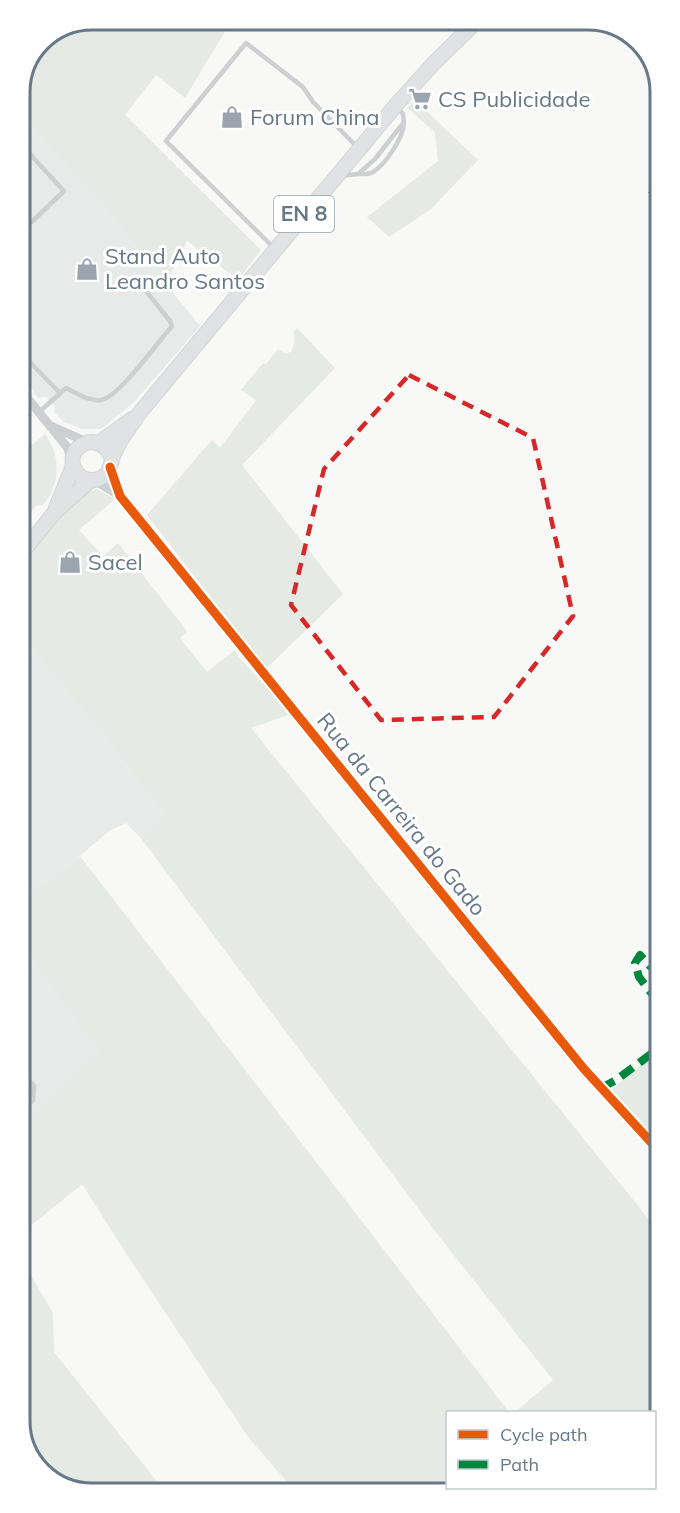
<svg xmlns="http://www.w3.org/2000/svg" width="680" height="1513" font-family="Mulish,sans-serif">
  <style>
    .built { fill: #e8e9e9 }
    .green { fill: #e6eae4 }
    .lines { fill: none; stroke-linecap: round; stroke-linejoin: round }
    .primary-casing { stroke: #d4d4d5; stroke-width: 16 }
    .lane { stroke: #cecfd0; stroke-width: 4.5 }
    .street { stroke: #cecfd0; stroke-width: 9 }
    .primary { stroke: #e1e2e3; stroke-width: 14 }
    .quiet { stroke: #00873e; stroke-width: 8; stroke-dasharray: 15 8; stroke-linecap: butt }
    .cycleway-casing { stroke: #fff; stroke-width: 13 }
    .cycleway { stroke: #e8590c; stroke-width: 9 }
    .marked { fill: none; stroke: #d62828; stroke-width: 4.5; stroke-dasharray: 12 8; stroke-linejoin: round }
    .labels { text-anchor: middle; stroke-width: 6; stroke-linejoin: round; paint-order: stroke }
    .shield { fill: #fff; stroke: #95a0ac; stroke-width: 1.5 }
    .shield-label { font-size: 21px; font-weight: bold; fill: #677888 }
    .poi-label { font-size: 22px; fill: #677888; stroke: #fff; text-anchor: start }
    .street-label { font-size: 22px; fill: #677888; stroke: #fff }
    .rim { fill: none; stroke: #677888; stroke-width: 3 }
  </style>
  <rect width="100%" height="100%" fill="#f8f8f7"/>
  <g class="built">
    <path d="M20,115L103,207L200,326L134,402L101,429H82L64,422L54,412L55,406L46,397L38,398L20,372Z"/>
    <path d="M21,636L102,734L164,814L140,837L126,823L109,831L62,871L22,898Z"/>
    <path d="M22,944L36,967L153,1116L119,1154L23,1232Z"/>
  </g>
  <g class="green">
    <path d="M92,20H232L185,98L156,75L125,115L261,250L238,280L187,241L166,284L103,207L20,115V88L41,40Z"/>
    <path d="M415,100L478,160L430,210L389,237L367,217L438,161L435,132L407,108Z"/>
    <path d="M297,328L335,368L242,465L343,594L266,669L147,515L212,440L220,448L256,400L241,390L263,363L266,364L278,349L286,353L291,352C294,345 296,339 293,332Z"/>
    <path d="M45,434C61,456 61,484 43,505L36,506L21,523V454Z"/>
    <path d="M97,489L113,498V501L79,530L103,556L118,543L187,631L180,638L207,672L235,650L237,655L291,714L251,728L660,1233V1421L655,1441L654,1412H515L553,1380L441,1239L140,837L164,814L102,734L21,636V561L43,534L81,494Z"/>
    <path d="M80,856L509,1412H448V1488H614L612,1490L296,1492L248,1437L129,1258L82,1184L23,1232V1127L101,1051L36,967L22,944V898L62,871Z"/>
    <path d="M659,1049L660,1152L607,1094Z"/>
    <path d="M23,1262L53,1313L54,1352L166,1493H87L48,1479L23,1445Z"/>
  </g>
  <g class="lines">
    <g class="primary-casing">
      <g id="primary">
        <path d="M99,443L132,419"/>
        <path d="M112,458C98,426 61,449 76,471C82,481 95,483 104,476C110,472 110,466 112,460C115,445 129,429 137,416L396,105L434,63L478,20"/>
        <path d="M56,508L73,466"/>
        <path d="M21,554L54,513L91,480"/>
      </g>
    </g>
    <g class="lane">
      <path d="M20,143L28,152L20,160"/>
      <path d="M358,174C363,174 368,175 373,172C386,164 403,138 404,123"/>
      <path d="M341,176L358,174L375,159L404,122L403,114L396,106"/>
      <path d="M20,233L64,191L28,152"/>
      <path d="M275,249L166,141L246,43L303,87L313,102L357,147"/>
      <path d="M20,352L60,393"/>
      <path d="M38,413L66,388C76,393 89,402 101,400C119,397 158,342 172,326L170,321L138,281"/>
      <path d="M21,428V431"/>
      <path d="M22,1071L34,1086L33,1100L23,1110"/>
    </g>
    <g class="street">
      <path d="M20,389L67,447L72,460"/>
      <path d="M51,426L87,442"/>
      <path d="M110,467L120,496L584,1069L660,1152"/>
      <path d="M94,480L120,496"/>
    </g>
    <use href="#primary" class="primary"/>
    <g class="quiet">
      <path d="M651,195L657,189"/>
      <path d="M659,976L640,955L635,963L639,977L659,1003"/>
      <path d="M601,1088L616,1080L659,1048"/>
    </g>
    <g class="cycleway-casing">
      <path id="cycleway" d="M110,467L120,496L584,1069L660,1152"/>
    </g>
    <use href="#cycleway" class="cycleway"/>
  </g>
  <path class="marked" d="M409,375L533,438L573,616L494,717L381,720L291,605L324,469Z"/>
  <defs>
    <g id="supermarket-bare" transform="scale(1.8)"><path d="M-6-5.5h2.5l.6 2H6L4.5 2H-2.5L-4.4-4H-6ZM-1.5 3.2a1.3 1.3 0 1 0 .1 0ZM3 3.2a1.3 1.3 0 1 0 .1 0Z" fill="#9aa5af" stroke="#fff" stroke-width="2.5" paint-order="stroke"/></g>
    <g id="shop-bare" transform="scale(1.8)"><path d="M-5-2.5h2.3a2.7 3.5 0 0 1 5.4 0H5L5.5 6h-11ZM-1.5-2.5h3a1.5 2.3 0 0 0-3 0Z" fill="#9aa5af" stroke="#fff" stroke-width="2.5" paint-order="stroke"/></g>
  </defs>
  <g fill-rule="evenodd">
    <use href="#supermarket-bare" x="420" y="99"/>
    <use href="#shop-bare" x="232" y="117"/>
    <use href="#shop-bare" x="87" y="269"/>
    <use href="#shop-bare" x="70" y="562"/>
  </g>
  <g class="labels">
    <rect class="shield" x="274" y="196" width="60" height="36" rx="4.5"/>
    <g class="shield-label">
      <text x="304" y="221">EN 8</text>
    </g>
    <g class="poi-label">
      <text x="438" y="107">CS Publicidade</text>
      <text x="250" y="125">Forum China</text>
      <text x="105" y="264">Stand Auto<tspan x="105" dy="25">Leandro Santos</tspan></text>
      <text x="88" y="570">Sacel</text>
    </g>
    <g class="street-label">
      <text transform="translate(402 814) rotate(51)" y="8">Rua da Carreira do Gado</text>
    </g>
  </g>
  <path d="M0 0H680V1513H0ZM92 30H588A62 62 0 0 1 650 92V1421A62 62 0 0 1 588 1483H92A62 62 0 0 1 30 1421V92A62 62 0 0 1 92 30Z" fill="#fff" fill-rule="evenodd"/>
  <path class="rim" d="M92 30H588A62 62 0 0 1 650 92V1421A62 62 0 0 1 588 1483H92A62 62 0 0 1 30 1421V92A62 62 0 0 1 92 30Z"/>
  <rect x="446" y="1411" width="210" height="78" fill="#ffffff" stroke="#c2c9cf" stroke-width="1.5"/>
  <rect x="458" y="1430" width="30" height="9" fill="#e8590c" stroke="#c2c9cf" stroke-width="1.5"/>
  <text x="500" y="1441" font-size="18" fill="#677888">Cycle path</text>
  <rect x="458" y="1460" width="30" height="9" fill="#00873e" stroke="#c2c9cf" stroke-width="1.5"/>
  <text x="500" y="1471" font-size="18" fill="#677888">Path</text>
</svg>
